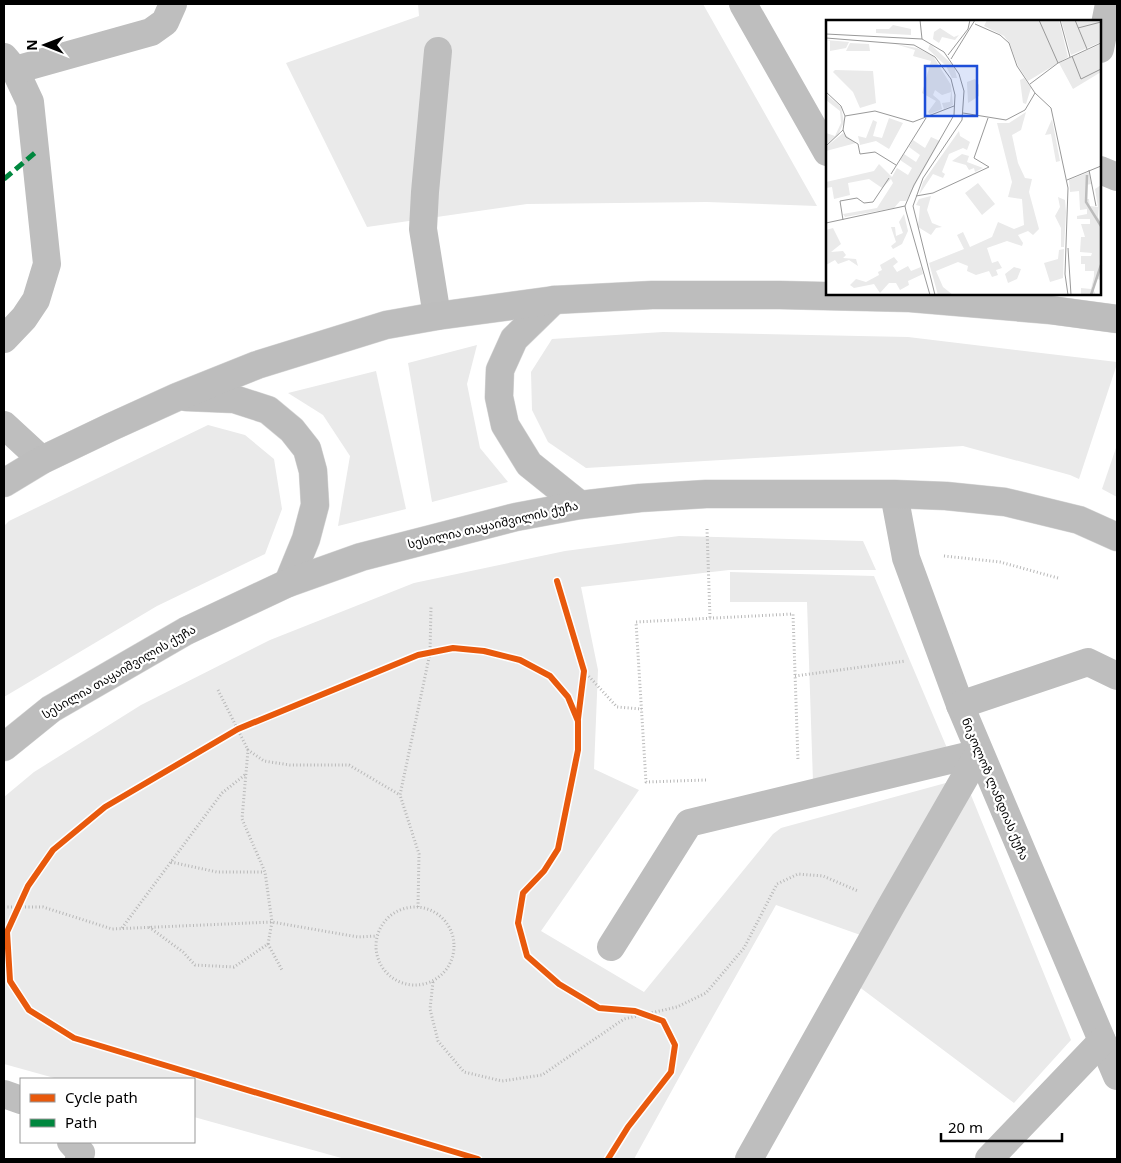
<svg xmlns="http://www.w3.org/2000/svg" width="1121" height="1163" font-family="'Noto Sans','Noto Sans Georgian',sans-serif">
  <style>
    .green { fill: #eaeaea }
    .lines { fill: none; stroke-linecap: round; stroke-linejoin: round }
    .major-casing { stroke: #dbdbdb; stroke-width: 29 }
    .path { stroke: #b8b8b8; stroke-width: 3; stroke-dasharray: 1 2.5; stroke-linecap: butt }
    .minor { stroke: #bebebe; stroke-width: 28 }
    .major { stroke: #bdbdbd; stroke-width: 28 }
    .quiet { stroke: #00873e; stroke-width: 5; stroke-dasharray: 10 5; stroke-linecap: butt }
    .cycleway-casing { stroke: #fff; stroke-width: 9 }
    .cycleway { stroke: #e8590c; stroke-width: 6 }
    .labels { text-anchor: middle; stroke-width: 4.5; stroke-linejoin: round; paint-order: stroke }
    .street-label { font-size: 12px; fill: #000; stroke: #fff }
    .inset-river { fill: none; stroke: #bcbcbc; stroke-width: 2.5 }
    .inset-road { fill: none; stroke: #999; stroke-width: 1 }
    .view { fill: #1d4ed8; fill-opacity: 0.15; stroke: #1d4ed8; stroke-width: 2.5 }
    .inset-edge { fill: none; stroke: #000; stroke-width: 2.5 }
  </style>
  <rect width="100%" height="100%" fill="#fff"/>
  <g class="green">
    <path d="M418,4H703L817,206L707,202L527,204L367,227L286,63L419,16Z"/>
    <path d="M663,332L908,337L1117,362V364L1079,479L1070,475L963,446L586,468L548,442L532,410L531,372L552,339Z"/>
    <path d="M477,345L467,384L480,448L508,482L432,502L408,363Z"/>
    <path d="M376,371L406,509L338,526L350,456L323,415L288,393Z"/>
    <path d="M208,425L245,435L274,459L282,509L265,554L157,606L4,697V526L9,521Z"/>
    <path d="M1117,445V497L1102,489Z"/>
    <path d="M679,536L863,541L876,570H729L581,587L598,670L594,769L639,790L541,931L644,992L773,834L781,828L964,778L1071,1040L1014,1103L842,974L866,937L776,905L702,1036L634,1159H345L194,1117V1079H58L4,1064V797L34,772L141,705L270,640L414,583L565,551Z"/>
    <path d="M730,572L874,576L947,748L813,782L807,602H730Z"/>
  </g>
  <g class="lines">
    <g class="major-casing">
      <g id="major">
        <path d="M554,300L514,339L500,370L499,397L505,425L529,464L580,505"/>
        <path d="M186,397L234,399L268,410L292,430L307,449L313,471L315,505L306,539L288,583"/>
        <path d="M4,483L42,460L111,427L177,397L257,365L386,325L437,316L554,300L652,295H780L910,298L1050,310L1117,319"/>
        <path d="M4,747L51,709L186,631L288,583L361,557L431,539L516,517L580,505L640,498L706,494H894L946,496L1005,502L1079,520L1117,537"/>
      </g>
    </g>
    <g class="path">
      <path d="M707,529L710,618"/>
      <path d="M944,556L1000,562L1058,578"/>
      <path d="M584,671L617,707L642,709"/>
      <path d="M795,676L906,661"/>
      <path d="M218,690L248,750"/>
      <path d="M706,780L646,782L636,622L793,614L798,761"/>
      <path d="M171,862L217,872H264"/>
      <circle cx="415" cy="946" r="39"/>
      <path d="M4,907H43L112,929L272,922L358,937L377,936"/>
      <path d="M418,907L419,854L400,795L430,653L431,607"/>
      <path d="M149,927L183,952L195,965L234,967L268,944L272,922L265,872L242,819L248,750L264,761L290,765H349L400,795"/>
      <path d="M122,928L222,793L246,774"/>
      <path d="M268,944L282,970"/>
      <path d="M433,982L430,1009L438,1041L464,1072L502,1081L542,1075L624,1019L677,1007L706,993L744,948L777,884L798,874L823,876L858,891"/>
    </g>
    <g class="minor">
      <path d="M743,4L827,152"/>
      <path d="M1100,49L1109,4"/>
      <path d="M4,57L15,70L30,102L47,264L36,300L24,318L4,339"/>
      <path d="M15,70L151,32L165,22L173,4"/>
      <path d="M1100,170L1117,177"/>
      <path d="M437,316L423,229L425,192L438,51"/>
      <path d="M4,425L42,460"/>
      <path d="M894,494L906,558L960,705L1117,1076"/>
      <path d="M960,705L1088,662L1117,676"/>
      <path d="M611,947L689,823L979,753"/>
      <path d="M4,1094L21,1100"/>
      <path d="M71,1142L81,1153L79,1159"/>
      <path d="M749,1159L891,906L979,753"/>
      <path d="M989,1159L1102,1041"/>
    </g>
    <use href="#major" class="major"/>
    <path class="quiet" d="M4,179L36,152"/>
    <g class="cycleway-casing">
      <g id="cycleway">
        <path d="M557,581L584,671L578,719"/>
        <path d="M478,1159L74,1038L29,1010L10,981L7,932L28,886L53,850L105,807L238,729L418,655L453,648L484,651L520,660L550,676L568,697L578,721V750L558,849L544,871L523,893L518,923L527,956L559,984L599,1008L635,1011L663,1021L675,1045L671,1072L628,1127L608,1159"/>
      </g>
    </g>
    <use href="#cycleway" class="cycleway"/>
  </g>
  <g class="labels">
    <g class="street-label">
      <text transform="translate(493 525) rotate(-13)" y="4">სესილია თაყაიშვილის ქუჩა</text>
      <text transform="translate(119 672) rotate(-30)" y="4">სესილია თაყაიშვილის ქუჩა</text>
      <text transform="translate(995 789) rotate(67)" y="4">ნიკოლოზ ლანდიას ქუჩა</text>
    </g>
  </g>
  <g transform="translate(826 20)">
    <rect width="275" height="275" fill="#fff"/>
    <path d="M161,0H233L242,37L202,61L192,46L184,24L178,16L158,6ZM235,0H275V22L245,35ZM67,5L85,9V15L50,13V9H63ZM114,8L128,17L133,15L129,20L116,17L113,23L107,19L108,12ZM0,20L23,22L20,28L4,31V21ZM24,23L43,24L44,31H20ZM69,24L91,28L107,36L125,65L127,85L118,89L116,83L124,82L125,72L116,75L109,70L107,75L114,81L116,89L104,94L102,92L110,81L96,73L105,41L87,36L89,30ZM104,24L128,46L131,58H126L120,46L102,29ZM275,24V52L247,69L233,43ZM9,50L47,51L50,83L34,88L27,72L7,52ZM198,58L205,68L200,84L197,83L194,60ZM149,59L153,65V76L142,83L141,62ZM0,74L15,87L18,102L12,115L0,125V113L9,116L15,103L14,91L0,80ZM200,92L195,110L186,115L192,143L199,158L206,159L203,172L213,209L207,215L202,211L192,215L197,223L196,226L181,221L161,228L166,243L172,241L176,248L170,250L172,255L166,257L163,251L150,255L141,251L142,246L132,242L110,251L117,267L127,275H112L103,243L138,229L131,215L137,212L144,227L166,217L172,202L188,209L198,205L196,179L182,177L186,162L171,103H183ZM63,98L77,103L63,129L50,121L34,125L32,116L40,118L47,100L51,102L47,116L56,118ZM226,99L234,141L230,142L225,114L219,115ZM133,111L134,116L144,122L141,130L137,128L123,134L116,152L119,154L117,158L107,154L93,175L97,162ZM17,113L30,123L0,131V127ZM105,117L114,121L80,181H74L68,188L19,197L17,194L51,188L67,163L65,159L56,168L43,159L22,163L24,175L8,179L6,167L0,168V162L48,151L53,144L66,157L71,148L82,155L86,148L74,140L78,134L90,142L94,135L83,127L87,120L99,128ZM136,134L143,136L141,142L157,148L149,152L148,148L143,150L140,145L126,141ZM263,152L265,164L260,165V179H263L264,186L272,187L269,169L275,165L272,197L275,204V261L271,258L266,267L270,275H255V268L265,269L268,256V251H259V244H255V236H265L266,233L254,232L255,217H259L255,204H264V199H251V196L261,194V189L254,190L253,171L244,172L243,160ZM152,163L169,184L156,195L139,173ZM105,176L101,190L106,203L116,207L110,208L105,215L92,207L94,186L90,185L93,179ZM232,177L239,180L240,192L238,227H235V208L229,196L234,187ZM78,194L82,211L76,224L67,229L65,226L70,222L65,207H69L70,216L77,213L73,202ZM7,208L15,224L5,232L17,231L20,235L17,238L30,239L32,246L23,240L12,244L9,240L0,245V210ZM238,229L237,258L224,262L218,243L232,239L233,230ZM68,237L72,242L67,246L71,252L82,246L85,251L95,247L97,254L82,261L83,265L74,270L70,263H63L54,273L48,264L28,268L24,265L30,259L40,262L53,255L52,252L56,250L54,245ZM188,247L195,249L191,259L182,263L179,254Z" fill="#eaeaea"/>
    <path class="inset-river" d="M261,155L260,182L275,206M265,275L275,245"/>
    <path class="inset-road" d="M94,0L96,19M213,0L232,43M234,0L244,37M249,0L261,29M149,4L174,15L183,23L191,46L209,73M252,8L275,2M0,14L96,19L118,32L133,54L138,71L136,100L97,158L87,186L109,275M0,18L88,25L109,37L125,59L129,75L128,95L88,165L79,186L80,191M122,35L142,9L144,0M246,36L255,59L275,49M125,39L149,0M204,64L232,43L275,23M0,72L15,86L19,96L17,110L0,126M137,93L180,100L199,90L209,73L225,88L242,168L239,254L242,275M19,96L49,91L87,102L128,86M17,110L20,117L32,124L34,134L49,132L70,145M263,150L270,186M65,154L100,98M241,160L275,146M90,176L107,173L163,147L148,138L162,98M80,191L104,275M17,200L14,181L31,178L38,183L47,182L63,158M0,203L79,186M242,228L245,275"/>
    <path class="view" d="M99,46H151V96H99Z"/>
    <rect width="275" height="275" class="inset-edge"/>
  </g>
  <rect width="1121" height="1163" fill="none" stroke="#000000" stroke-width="10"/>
  <rect x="20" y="1078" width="175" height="65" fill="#ffffff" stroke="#999999"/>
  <rect x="30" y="1094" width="25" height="8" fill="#e8590c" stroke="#999999"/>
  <text x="65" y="1103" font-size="15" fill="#000000">Cycle path</text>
  <rect x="30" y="1119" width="25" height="8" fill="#00873e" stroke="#999999"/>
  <text x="65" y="1128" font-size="15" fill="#000000">Path</text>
  <g transform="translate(45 45) rotate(270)" stroke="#ffffff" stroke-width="4" paint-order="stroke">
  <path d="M0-4L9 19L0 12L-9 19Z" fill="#000000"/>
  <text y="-8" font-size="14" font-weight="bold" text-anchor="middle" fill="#000000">N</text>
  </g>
  <path d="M941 1133v8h121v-8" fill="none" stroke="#000000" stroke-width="2.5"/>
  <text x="948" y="1133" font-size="15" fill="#000000" stroke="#ffffff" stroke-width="4" paint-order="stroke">20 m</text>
</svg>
